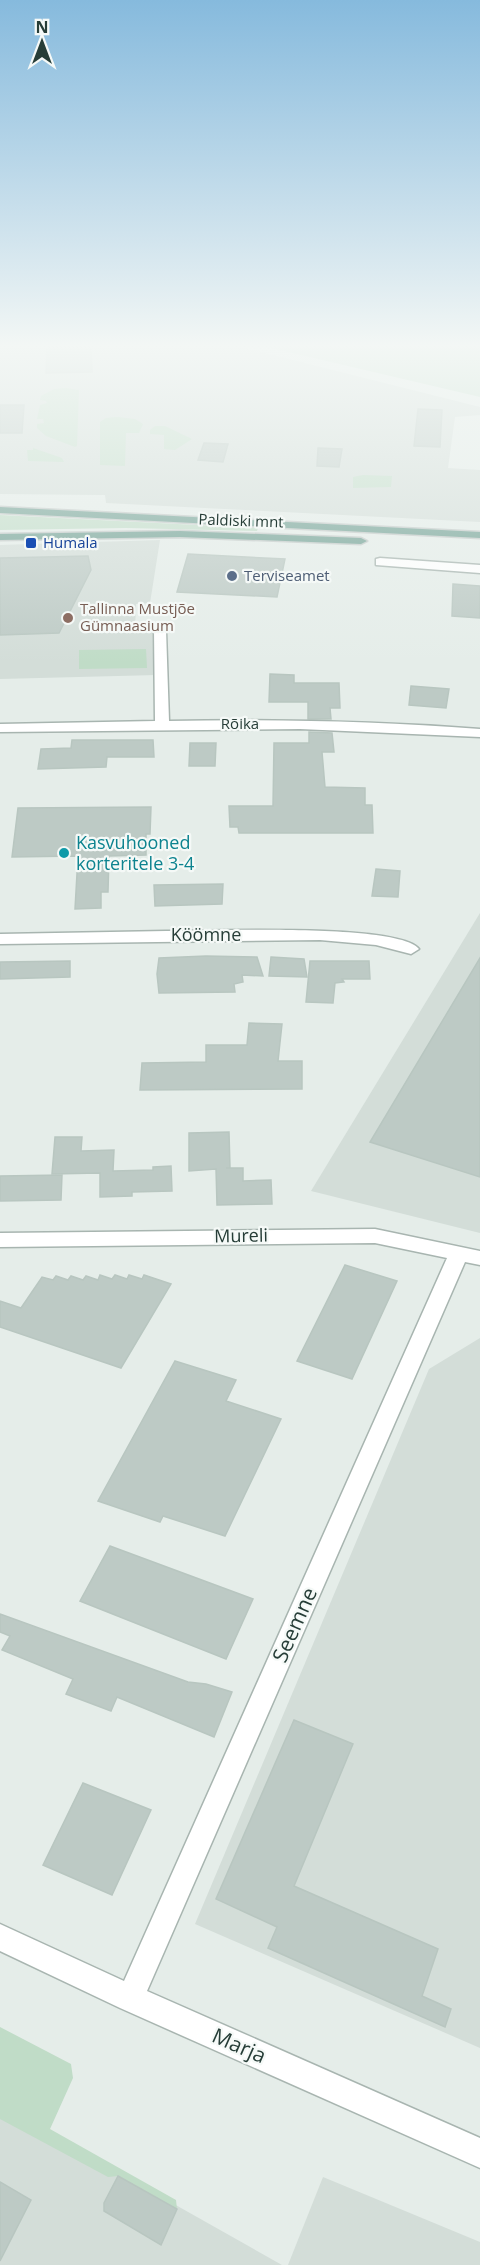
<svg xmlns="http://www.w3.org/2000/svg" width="480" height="2265" font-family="'Open Sans',sans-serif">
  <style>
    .built { fill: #d3ddd8 }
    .green { fill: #c0dcc7 }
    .building { fill: #bdcac5; stroke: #b8c6c0; stroke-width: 1.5 }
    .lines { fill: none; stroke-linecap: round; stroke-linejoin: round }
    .street-casing { stroke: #a8b5b0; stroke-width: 3 }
    .primary-casing { stroke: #c2c9c7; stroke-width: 3 }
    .street { fill: #fff; fill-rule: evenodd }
    .primary { fill: #6e9e91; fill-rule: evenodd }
    .transit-dot { fill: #1a4fb4; stroke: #f5f9f7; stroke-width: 2 }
    .service-dot { fill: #5c6f8a; stroke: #f5f9f7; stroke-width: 2 }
    .education-dot { fill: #8d6e63; stroke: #f5f9f7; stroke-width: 2 }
    .culture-dot { fill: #0f9aa8; stroke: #f5f9f7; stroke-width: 2 }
    .labels { text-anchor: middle; stroke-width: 4.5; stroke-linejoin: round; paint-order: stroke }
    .far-street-label { font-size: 15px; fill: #263d37; stroke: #f5f9f7 }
    .far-transit-label { font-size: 15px; fill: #164399; stroke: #f5f9f7; text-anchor: start }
    .far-service-label { font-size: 15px; fill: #4e5e75; stroke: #f5f9f7; text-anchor: start }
    .far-education-label { font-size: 15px; fill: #785e54; stroke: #f5f9f7; text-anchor: start }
    .culture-label { font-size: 18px; fill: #0d838f; stroke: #f5f9f7; text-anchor: start }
    .street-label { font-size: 18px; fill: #263d37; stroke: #f5f9f7 }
    .near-street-label { font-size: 21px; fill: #263d37; stroke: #f5f9f7 }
  </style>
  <rect width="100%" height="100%" fill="#e5ede9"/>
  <g class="built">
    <path d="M0,347H241L480,407V415L455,417L448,468L480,470V522L106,503L105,495H100L0,494Z"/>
    <path d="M160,540L150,603L136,604L135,632H154L157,675L0,679V545Z"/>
    <path d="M480,913V1233L311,1191Z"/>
    <path d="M480,1338V2048L195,1924L429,1369Z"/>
    <path d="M0,2106L282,2265H0Z"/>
    <path d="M323,2177L480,2242V2265H288Z"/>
  </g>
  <g class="green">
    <path d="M267,347H480V397Z"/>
    <path d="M66,388L79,390L77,446L75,447L46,436L37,428V424L44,423L43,419H37L40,405L47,403L46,401L40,400L41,396L54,389Z"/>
    <path d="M117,417L135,419L143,424L139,433H126L125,466L100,465V422L106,418Z"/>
    <path d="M155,426H165L192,439L175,450L164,449V435L150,434V430Z"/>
    <path d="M33,448L62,458L64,462L28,461L27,450H33Z"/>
    <path d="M363,475L392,476L391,487L353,488V477Z"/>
    <path d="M0,515L258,528L257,531L126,528L0,530Z"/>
    <path d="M146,649L147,668L79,669V650Z"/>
    <path d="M0,2027L71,2064L73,2078L50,2129L176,2200L177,2209L118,2176L108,2177L0,2119Z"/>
  </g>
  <g class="building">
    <path d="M47,347H91L92,372L46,373Z"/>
    <path d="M0,405H24L22,433H0Z"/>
    <path d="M418,409L442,410L440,447L414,446Z"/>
    <path d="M204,443L228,444L223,462L198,460Z"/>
    <path d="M318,448L342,449L339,467L317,466Z"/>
    <path d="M188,554L285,559L277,597L177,592Z"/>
    <path d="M88,556L91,570L59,633L0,635V558Z"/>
    <path d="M453,584L480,586V618L452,616Z"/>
    <path d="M270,674L294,675V683H339L340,708H330L331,719H308V702H269Z"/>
    <path d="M411,686L449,689L446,708L409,705Z"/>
    <path d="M309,732L332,733L334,752H322L325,787L365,788V805H372L373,833H239L238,827H230L229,806H273L274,743H309Z"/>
    <path d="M72,740H153L154,757H107L106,767L38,769L41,749L71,748Z"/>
    <path d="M190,743H216L215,766H189Z"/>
    <path d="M151,807L150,834H146V855L109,856L108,892H101V908L75,909L78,856L12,857L18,808Z"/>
    <path d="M376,869L400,871L398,897L372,896Z"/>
    <path d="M223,884L222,904L155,906L154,885Z"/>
    <path d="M206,956L257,957L263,976L242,975L243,982L234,984L235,992L159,993L157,974L159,958Z"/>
    <path d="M271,957L304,959L307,977L269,976Z"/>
    <path d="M480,958V1177L370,1142Z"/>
    <path d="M70,961V977L0,979V962Z"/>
    <path d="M310,961H369L370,979H342L344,982L335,983L333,1003L306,1002Z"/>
    <path d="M249,1023L282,1024L278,1061H302V1089L140,1090L142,1063L206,1062V1045H247Z"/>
    <path d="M229,1132L230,1168H226H243V1181L271,1180L272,1204L217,1205L216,1169L189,1171V1133Z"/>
    <path d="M55,1137H82L81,1151L114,1150L113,1171L153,1170V1167L171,1166L172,1191L132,1192V1196L100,1197V1173L52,1174Z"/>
    <path d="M62,1175L61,1200L0,1201V1176Z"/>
    <path d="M345,1265L397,1281L352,1379L297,1361Z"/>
    <path d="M100,1275L112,1279L115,1275L127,1279L129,1275L142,1279L144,1275L171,1284L121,1368L0,1327V1301L21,1308L42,1277L53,1280L56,1276L68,1280L71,1276L83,1280L86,1276L98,1280Z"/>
    <path d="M175,1361L236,1380L226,1401L281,1419L225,1536L163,1516L160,1522L98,1501Z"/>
    <path d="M110,1546L253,1599L226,1659L80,1601Z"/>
    <path d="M0,1614L188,1682L206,1684L232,1692L214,1737L117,1697L111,1711L66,1694L73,1679L2,1650L10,1636L0,1632Z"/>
    <path d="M294,1720L353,1744L294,1886L438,1949L422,1996L451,2009L445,2027L268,1948L277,1927L216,1899Z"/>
    <path d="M83,1783L151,1810L112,1895L43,1865Z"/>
    <path d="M118,2176L177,2209L161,2245L104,2211V2203Z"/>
    <path d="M0,2182L31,2200L0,2261Z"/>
  </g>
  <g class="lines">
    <g class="street-casing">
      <g id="street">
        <path d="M380,558L480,565V573L376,565V559Z"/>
        <path d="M160,626L166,630L169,721C273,719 376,721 480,729V737L300,729L0,732V724L155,721L154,630Z"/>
        <path d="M166,931C206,931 399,923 419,949L411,954L376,945L320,940L0,944V934Z"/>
        <path d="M375,1229L480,1251V1265L465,1262L147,1991L480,2138V2168L120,2008L0,1951V1924L124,1981L447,1258L375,1243L0,1247V1233Z"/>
      </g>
    </g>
    <g class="primary-casing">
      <g id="primary">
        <path d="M0,507L480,532V538L0,513Z"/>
        <path d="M180,531L361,538L367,541L361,544L180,537L0,540V534Z"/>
      </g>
    </g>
    <use href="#street" class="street"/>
    <use href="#primary" class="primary"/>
  </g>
  <linearGradient id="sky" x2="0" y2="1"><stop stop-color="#86badd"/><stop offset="0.52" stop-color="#f3f7f5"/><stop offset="1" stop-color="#f3f7f5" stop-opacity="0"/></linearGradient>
  <rect width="480" height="664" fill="url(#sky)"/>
  <rect class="transit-dot" x="25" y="537" width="12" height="12" rx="3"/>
  <circle class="service-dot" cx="232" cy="576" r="6"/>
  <circle class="education-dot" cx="68" cy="618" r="6"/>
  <circle class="culture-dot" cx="64" cy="853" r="6"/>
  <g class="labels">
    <g class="far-street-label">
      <text transform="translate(241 521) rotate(2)" y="5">Paldiski mnt</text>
      <text x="240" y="729">Rõika</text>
    </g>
    <g class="far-transit-label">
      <text x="43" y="548">Humala</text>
    </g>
    <g class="far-service-label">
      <text x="244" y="581">Terviseamet</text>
    </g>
    <g class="far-education-label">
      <text x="80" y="614">Tallinna Mustjõe<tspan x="80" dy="17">Gümnaasium</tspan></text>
    </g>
    <g class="culture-label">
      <text x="76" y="849">Kasvuhooned<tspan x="76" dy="21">korteritele 3-4</tspan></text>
    </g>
    <g class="street-label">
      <text x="206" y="941">Köömne</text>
      <text transform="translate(241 1236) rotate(-1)" y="6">Mureli</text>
    </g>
    <g class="near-street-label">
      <text transform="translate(295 1625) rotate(-66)" y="7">Seemne</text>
      <text transform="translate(239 2046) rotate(24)" y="7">Marja</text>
    </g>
  </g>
  <g transform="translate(42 42)" stroke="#f5f9f7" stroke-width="4.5" paint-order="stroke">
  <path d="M0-4.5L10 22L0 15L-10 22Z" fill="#263d37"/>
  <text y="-9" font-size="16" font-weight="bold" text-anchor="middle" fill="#263d37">N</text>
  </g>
</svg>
